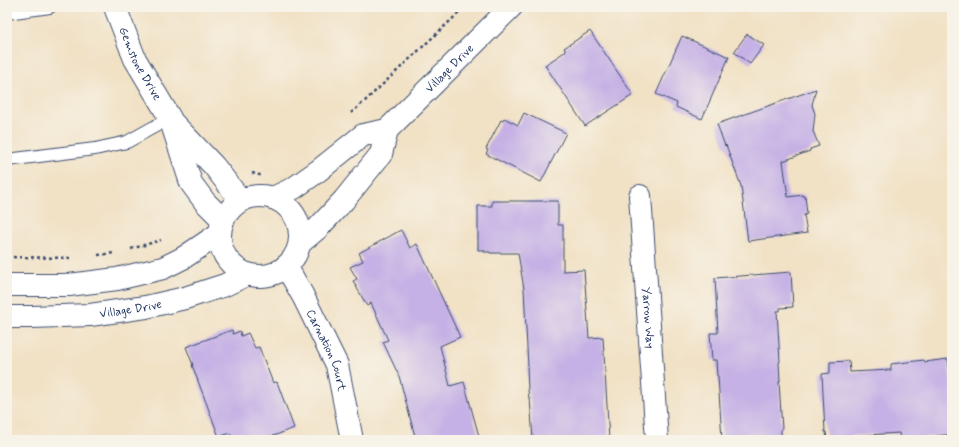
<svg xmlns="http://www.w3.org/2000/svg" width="959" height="447" font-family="Mynerve,sans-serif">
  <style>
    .building { fill: #c5b1e5 }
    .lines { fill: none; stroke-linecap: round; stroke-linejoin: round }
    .service-casing { stroke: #3b4a6d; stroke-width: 14 }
    .minor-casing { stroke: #3b4a6d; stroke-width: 24 }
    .tertiary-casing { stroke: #3b4a6d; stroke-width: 24 }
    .path { stroke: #3b4a6d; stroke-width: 2.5; stroke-dasharray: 3 3; stroke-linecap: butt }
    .service { stroke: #fff; stroke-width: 12 }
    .minor { stroke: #fff; stroke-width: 22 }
    .tertiary { stroke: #fff; stroke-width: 22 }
    .labels { text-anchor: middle; stroke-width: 3; stroke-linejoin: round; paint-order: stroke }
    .street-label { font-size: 12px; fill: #1b2f5e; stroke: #f7f3e8 }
  </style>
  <rect width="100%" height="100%" fill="#f7f3e8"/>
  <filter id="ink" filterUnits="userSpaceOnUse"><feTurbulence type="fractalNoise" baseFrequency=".025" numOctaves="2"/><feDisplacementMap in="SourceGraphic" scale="8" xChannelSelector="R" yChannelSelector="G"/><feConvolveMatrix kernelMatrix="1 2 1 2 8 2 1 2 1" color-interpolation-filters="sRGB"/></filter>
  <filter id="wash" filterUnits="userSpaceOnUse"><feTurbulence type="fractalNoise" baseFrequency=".012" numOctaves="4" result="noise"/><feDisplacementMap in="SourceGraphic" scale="16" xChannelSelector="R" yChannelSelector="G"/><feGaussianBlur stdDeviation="0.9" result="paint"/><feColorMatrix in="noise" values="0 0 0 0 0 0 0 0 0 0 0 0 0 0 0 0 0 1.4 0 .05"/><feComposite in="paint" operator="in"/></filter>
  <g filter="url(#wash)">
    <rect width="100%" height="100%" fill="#f1e1c5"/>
    <g id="blocks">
      <g class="building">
        <path d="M590,31L633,95L585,126L545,65L566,51L564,48Z"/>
        <path d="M747,34L764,45L750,64L734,52Z"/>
        <path d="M682,36L729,57L702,119L676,107L677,103L656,94Z"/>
        <path d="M816,89L812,105L815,114L813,131L819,146L810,149V151L783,161L788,197L803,195V196H805L807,214L804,215L807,233L748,241L741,186L726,145L725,146L717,124Z"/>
        <path d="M524,113L566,133L541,182L486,154L488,150L486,149L501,120L503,121L504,118L518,125Z"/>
        <path d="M492,201H558V225H563V271L584,270L589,338L603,337L609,440H533L530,398L529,399L528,389L527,367H528L524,289L518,253H490V252H484V250H478V206H492Z"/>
        <path d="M401,230L410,248L417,244L460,337L440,346L450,386L464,382L480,440H416L399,376L383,342L388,340L371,303L367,306L353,281L357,279L350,267L363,261L359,253Z"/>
        <path d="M791,272L793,307L780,308V311H777L780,362H779L780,381L779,382L782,429H781V440H722L718,376H717L716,360H712L710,333H718L715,278Z"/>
        <path d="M232,330L233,334L240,331L241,336L248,333L255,348L259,347L273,383L277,382L294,428L263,440H233L230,433L219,437L192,365H193L186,347Z"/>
        <path d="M948,359L952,391V434L906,440H900L899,433L852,436V440H827L826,432H825L822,374L830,373V362L849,361L850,372L891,370V364L924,360L925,362Z"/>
      </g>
    </g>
  </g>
  <g filter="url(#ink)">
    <use href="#blocks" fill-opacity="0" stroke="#3b4a6d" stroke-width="1"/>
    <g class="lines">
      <g class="service-casing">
        <g id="service">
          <path d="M7,13L50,7"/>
          <path d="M7,160L95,149L127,142L170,118"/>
        </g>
      </g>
      <g class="minor-casing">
        <g id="minor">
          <path id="s1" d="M115,7L135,59L170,118L191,183L205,202L223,220"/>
          <path d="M174,124L214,166L241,201"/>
          <path id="s2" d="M640,196L657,440"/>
          <path id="s3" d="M286,266L303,296L337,365L352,440"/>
        </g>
      </g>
      <g class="tertiary-casing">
        <g id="tertiary">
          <circle cx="260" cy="236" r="40"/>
          <path d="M273,198L294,188L318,171L363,135L387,130"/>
          <path id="s4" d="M300,243L318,228L344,200L381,154L387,130L511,7"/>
          <path d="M7,285H69L117,279L163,268L183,258L220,233"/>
          <path id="s5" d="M7,317H32L90,315L146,307L185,298L225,285L248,274"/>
        </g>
      </g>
      <g class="path">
        <path d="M351,113L365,101L465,7"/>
        <path d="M252,173L263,176"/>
        <path d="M131,249L161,240"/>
        <path d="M98,255L115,253"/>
        <path d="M7,257L73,258"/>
      </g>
      <use href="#service" class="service"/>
      <use href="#minor" class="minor"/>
      <use href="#tertiary" class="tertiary"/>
    </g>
  </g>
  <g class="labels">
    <g class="street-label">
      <text dy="4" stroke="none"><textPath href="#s1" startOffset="62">Gemstone Drive</textPath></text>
      <text dy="4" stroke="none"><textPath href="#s4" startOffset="233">Village Drive</textPath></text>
      <text dy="4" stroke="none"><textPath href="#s5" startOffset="124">Village Drive</textPath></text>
      <text dy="4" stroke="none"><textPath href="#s2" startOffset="122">Yarrow Way</textPath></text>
      <text dy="4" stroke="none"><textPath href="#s3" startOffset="94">Carnation Court</textPath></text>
    </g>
  </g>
  <rect width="959" height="447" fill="none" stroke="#f7f3e8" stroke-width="24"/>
</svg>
